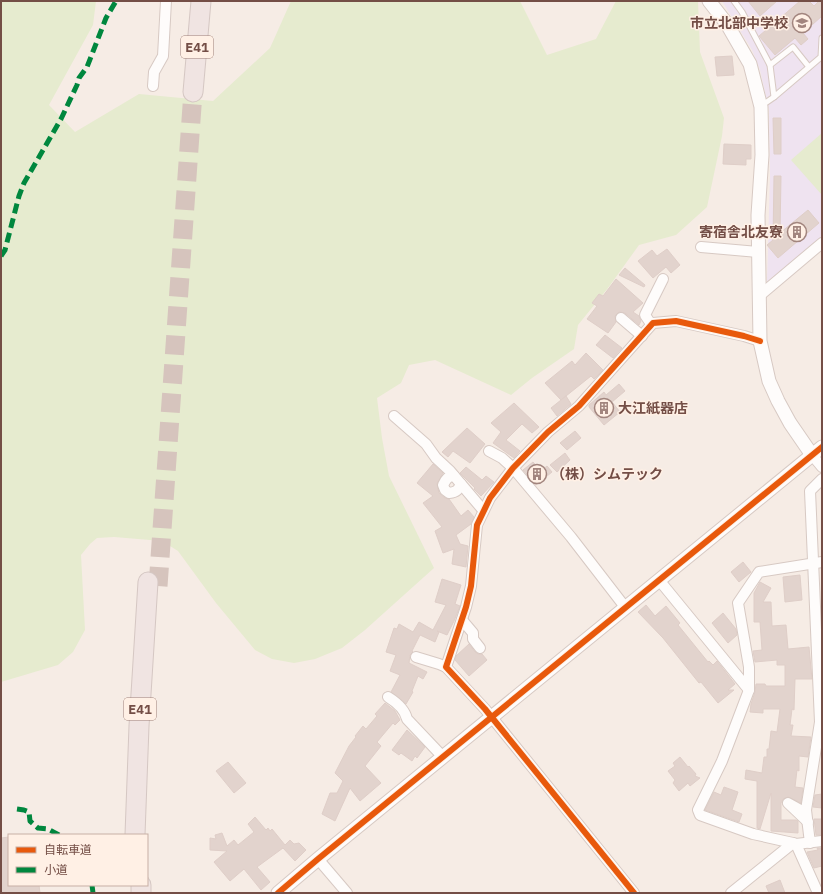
<svg xmlns="http://www.w3.org/2000/svg" width="823" height="894" font-family="'IBM Plex Sans','Noto Sans JP',sans-serif">
  <style>
    .education { fill: #efe3f0 }
    .green { fill: #e6ebcf }
    .building { fill: #e2d3cd; stroke: #dfcec8 }
    .lines { fill: none; stroke-linecap: round; stroke-linejoin: round }
    .motorway-tunnel { stroke: #d6c4bd; stroke-width: 19; stroke-dasharray: 19 10; stroke-linecap: butt }
    .service-casing { stroke: #d7c9c3; stroke-width: 7 }
    .minor-casing { stroke: #d7c9c3; stroke-width: 12 }
    .tertiary-casing { stroke: #d7c9c3; stroke-width: 15 }
    .motorway-casing { stroke: #d5c7c3; stroke-width: 21 }
    .service { stroke: #fefcfb; stroke-width: 5 }
    .minor { stroke: #fefcfb; stroke-width: 10 }
    .tertiary { stroke: #fefcfb; stroke-width: 13 }
    .motorway { stroke: #f0e4e2; stroke-width: 19 }
    .quiet { stroke: #00873e; stroke-width: 5; stroke-dasharray: 10 5; stroke-linecap: butt }
    .cycleway-casing { stroke: #fff0e5; stroke-width: 8 }
    .cycleway { stroke: #e8590c; stroke-width: 6 }
    .labels { text-anchor: middle; stroke-width: 3; stroke-linejoin: round; paint-order: stroke }
    .shield { fill: #fff0e5; stroke: #9e7f76; stroke-width: 1 }
    .shield-label { font-size: 13px; font-weight: bold; fill: #744e46 }
    .poi-label { font-size: 14px; font-weight: bold; fill: #744e46; stroke: #fff0e5; text-anchor: end }
  </style>
  <rect width="100%" height="100%" fill="#f6ece5"/>
  <path class="education" d="M722,1H822V237L767,282L770,176L769,110L760,70L752,50Z"/>
  <g class="green">
    <path d="M1,1H96L93,25L49,105L75,132L139,94L213,101L270,48L291,1H520L547,55L596,39L616,1H698L700,52L724,118L722,136L707,207L676,235L639,245L608,288L578,325L574,349L532,378L511,395L435,360L409,365L401,383L377,398L382,438L389,476L434,568L365,630L342,648L315,659L294,663L272,659L255,650L216,603L178,551L162,541L114,537L97,538L90,544L81,555L85,630L73,652L58,665L1,682Z"/>
    <path d="M822,133V195L791,160Z"/>
  </g>
  <g class="building">
    <path d="M748,1H777L760,16Z"/>
    <path d="M800,1H809L814,6L819,1H822V16L803,33L808,39L801,45L795,38L775,55L759,36Z"/>
    <path d="M732,56L734,75L717,76L715,57Z"/>
    <path d="M773,118H781V154H774Z"/>
    <path d="M724,144L751,145V159H746V165L723,164Z"/>
    <path d="M774,176H781L780,233L808,210L819,223L778,258L767,245L773,240Z"/>
    <path d="M667,249L680,265L671,273L666,267L653,278L638,261L652,250L657,256Z"/>
    <path d="M625,268L645,285L644,287L619,275Z"/>
    <path d="M616,279L643,303L633,312L639,316L641,321L639,325L625,313L619,312L615,316L616,322L608,333L587,319L597,306L592,303L599,294L603,296Z"/>
    <path d="M605,335L622,348L613,358L596,345Z"/>
    <path d="M586,353L603,370L594,379L591,376L561,400L545,383L572,361L575,365Z"/>
    <path d="M619,384L625,391L612,402L620,412L604,425L589,407V405L604,392L606,395Z"/>
    <path d="M566,396L571,404L557,416L551,408Z"/>
    <path d="M514,403L539,427L532,433L522,424L506,440L520,451L514,458L493,443L501,432L491,423Z"/>
    <path d="M467,428L485,444L470,463L453,451L448,457L442,452Z"/>
    <path d="M575,431L581,438L567,450L560,443Z"/>
    <path d="M565,453L570,460L557,472L550,465Z"/>
    <path d="M533,462L541,471L547,466L552,472L536,485L523,470Z"/>
    <path d="M433,464L443,473L437,484L439,493L445,498L449,499L461,516L468,510L474,517L471,524L456,535L460,544L468,546L466,567L452,564L454,549L443,553L435,531L442,527L423,503L433,496L417,483Z"/>
    <path d="M466,467L482,480L486,476L494,482L481,496L474,489L475,488L460,473Z"/>
    <path d="M743,562L751,572L739,582L731,572Z"/>
    <path d="M800,575L802,600L785,602L783,577Z"/>
    <path d="M442,579L461,585L455,604L460,606L454,621L447,635L437,631L439,632L435,642L420,635L412,651L413,652L410,655L409,663L427,672L423,679L418,676L412,691L413,692L406,704L391,692L400,675L390,671L396,655L386,652L394,628L397,629L399,624L413,632L419,622L433,630L446,605L435,602Z"/>
    <path d="M760,582L771,588L763,602H771L772,626L786,625L788,649L809,647L812,679H795L794,710L792,709L790,725H793L791,736L811,737L808,757L799,756V771L797,770L795,787L803,788L801,803L788,797L783,799L781,803V820H796L798,821V833L771,831V793L760,829L757,828V781L745,779L746,770L762,773L764,757H767V749H769L771,731L777,732L780,709H763V713L750,712L751,704L755,692L756,684H765L766,686H785V665H777V660L755,662L753,651L762,650L760,622H754V593Z"/>
    <path d="M646,605L655,616L666,606L680,623L678,625L708,662L709,661L713,665L717,661L735,684L728,690H734L718,703L701,682L699,683L663,638L638,612Z"/>
    <path d="M723,613L736,629L737,635L728,643L712,623Z"/>
    <path d="M469,644L475,652L478,654H482L487,660L469,676L455,660L456,656Z"/>
    <path d="M385,703L395,711L400,720L395,725L393,723L377,742L381,746L365,766L381,783L360,801L350,788L335,821L322,814L330,793H337L343,781L335,773L349,746L356,737L355,736L363,726L366,729L377,716L375,714Z"/>
    <path d="M407,730L425,747L417,758L415,756L412,761L401,753L399,755L392,750Z"/>
    <path d="M680,757L688,767L689,766L696,774L695,776L700,778L690,786L688,783L679,791L673,783L675,780L668,771L675,766L673,763Z"/>
    <path d="M228,762L246,783L234,793L216,771Z"/>
    <path d="M724,787L738,792L732,810L742,814L739,822L705,810L714,792L721,795Z"/>
    <path d="M822,794V808L813,807L815,795Z"/>
    <path d="M255,817L266,830L268,828L270,831L272,829L285,845L290,840L294,844L299,843L306,850L295,861L283,848L257,867L270,882L261,890L244,869L230,881L214,862L227,851L210,850V838L216,839L215,835L222,833L227,846L234,840L238,845L254,832L248,824Z"/>
    <path d="M814,819H822V835H816Z"/>
    <path d="M9,837V885H39L40,893H1V838Z"/>
    <path d="M817,848H822V866L814,868L807,852L818,850Z"/>
    <path d="M780,880L785,893H769L766,886Z"/>
  </g>
  <g class="lines">
    <path class="motorway-tunnel" d="M158,586L193,92"/>
    <g class="service-casing">
      <g id="service">
        <path d="M734,1L742,12L770,65L774,97"/>
        <path d="M770,65L793,47L809,67"/>
        <path d="M761,106L774,97L821,57L822,38"/>
      </g>
    </g>
    <g class="minor-casing">
      <g id="minor">
        <path d="M153,86L154,72L163,56L166,1"/>
        <path d="M701,247L758,252"/>
        <path d="M758,297L822,243"/>
        <path d="M621,318L642,336"/>
        <path d="M651,324L645,315L663,279"/>
        <path d="M394,416L426,444L436,458L450,471L483,510"/>
        <path d="M489,451L502,458L513,468L571,537L625,607"/>
        <path d="M812,455L822,467"/>
        <path d="M454,476C448,476 446,479 443,485L445,490L449,493C457,492 458,490 461,484"/>
        <path d="M659,580L749,690V667L738,603L759,572L822,562"/>
        <path d="M462,620L473,633V639L480,648"/>
        <path d="M416,657L439,664L446,667"/>
        <path d="M749,690L722,761L698,810L700,815L753,834L793,843"/>
        <path d="M388,697C396,702 405,710 407,719L443,757"/>
        <path d="M806,813L788,803L808,822"/>
        <path d="M810,843L806,810L820,722L810,491L822,479"/>
        <path d="M796,844L818,893"/>
        <path d="M318,859L347,893"/>
        <path d="M634,893L485,709L446,667L466,607L471,586L477,525L490,498L513,468L548,432L579,406L653,323L676,321L744,336L760,341"/>
        <path d="M731,893L793,843L796,844L822,841"/>
      </g>
    </g>
    <g class="tertiary-casing">
      <g id="tertiary">
        <path d="M709,1L727,24L750,64L761,107L762,155L758,215L760,341L769,381L778,401L790,423L812,455"/>
        <path d="M278,893L318,859L822,447"/>
      </g>
    </g>
    <g class="motorway-casing">
      <g id="motorway">
        <path d="M193,92L201,1"/>
        <path d="M135,835L139,726L148,582"/>
        <path d="M141,893V885"/>
      </g>
    </g>
    <use href="#service" class="service"/>
    <use href="#minor" class="minor"/>
    <use href="#tertiary" class="tertiary"/>
    <use href="#motorway" class="motorway"/>
    <g class="quiet">
      <path d="M1,256L5,250L19,196L24,183L61,119L77,85L79,78L87,67L106,18L116,1"/>
      <path d="M17,809L24,810L29,812L30,821L38,828L48,829L59,835"/>
      <path d="M92,885L93,893"/>
    </g>
    <g class="cycleway-casing">
      <g id="cycleway">
        <path d="M278,893L318,859L822,447"/>
        <path d="M634,893L485,709L446,667L466,607L471,586L477,525L490,498L513,468L548,432L579,406L653,323L676,321L744,336L760,341"/>
      </g>
    </g>
    <use href="#cycleway" class="cycleway"/>
  </g>
  <defs>
    <g id="school-ring" transform="scale(1)"><circle r="9.5" fill="#fff0e5" stroke="#a2857e" stroke-width="1.5"/><path d="M0-5L7-2L0 1L-7-2ZM-4 1L0 2.5L4 1V4Q0 6-4 4Z" fill="#a2857e"/></g>
    <g id="building-ring" transform="scale(1)"><circle r="9.5" fill="#fff0e5" stroke="#a2857e" stroke-width="1.5"/><path d="M-4-6H4V6H1V3H-1V6H-4ZM-2.5-4.3h1.7v1.8h-1.7ZM.8-4.3h1.7v1.8H.8ZM-2.5-1h1.7V.8h-1.7ZM.8-1h1.7V.8H.8Z" fill="#a2857e"/></g>
  </defs>
  <g fill-rule="evenodd">
    <use href="#school-ring" x="802" y="23"/>
    <use href="#building-ring" x="797" y="232"/>
    <use href="#building-ring" x="604" y="408"/>
    <use href="#building-ring" x="537" y="474"/>
  </g>
  <g class="labels">
    <g class="shield">
      <rect x="181" y="36" width="32" height="22" rx="3"/>
      <rect x="124" y="698" width="32" height="22" rx="3"/>
    </g>
    <g class="shield-label">
      <text x="197" y="52">E41</text>
      <text x="140" y="714">E41</text>
    </g>
    <g class="poi-label">
      <text x="788" y="28">市立北部中学校</text>
      <text x="783" y="237">寄宿舎北友寮</text>
      <text x="618" y="413" text-anchor="start">大江紙器店</text>
      <text x="551" y="479" text-anchor="start">（株）シムテック</text>
    </g>
  </g>
  <rect width="823" height="894" fill="none" stroke="#744e46" stroke-width="4"/>
  <rect x="8" y="834" width="140" height="52" fill="#fff0e5" stroke="#c7afa5"/>
  <rect x="16" y="847" width="20" height="6" fill="#e8590c" stroke="#c7afa5"/>
  <text x="44" y="854" font-size="12" fill="#744e46">自転車道</text>
  <rect x="16" y="867" width="20" height="6" fill="#00873e" stroke="#c7afa5"/>
  <text x="44" y="874" font-size="12" fill="#744e46">小道</text>
</svg>
